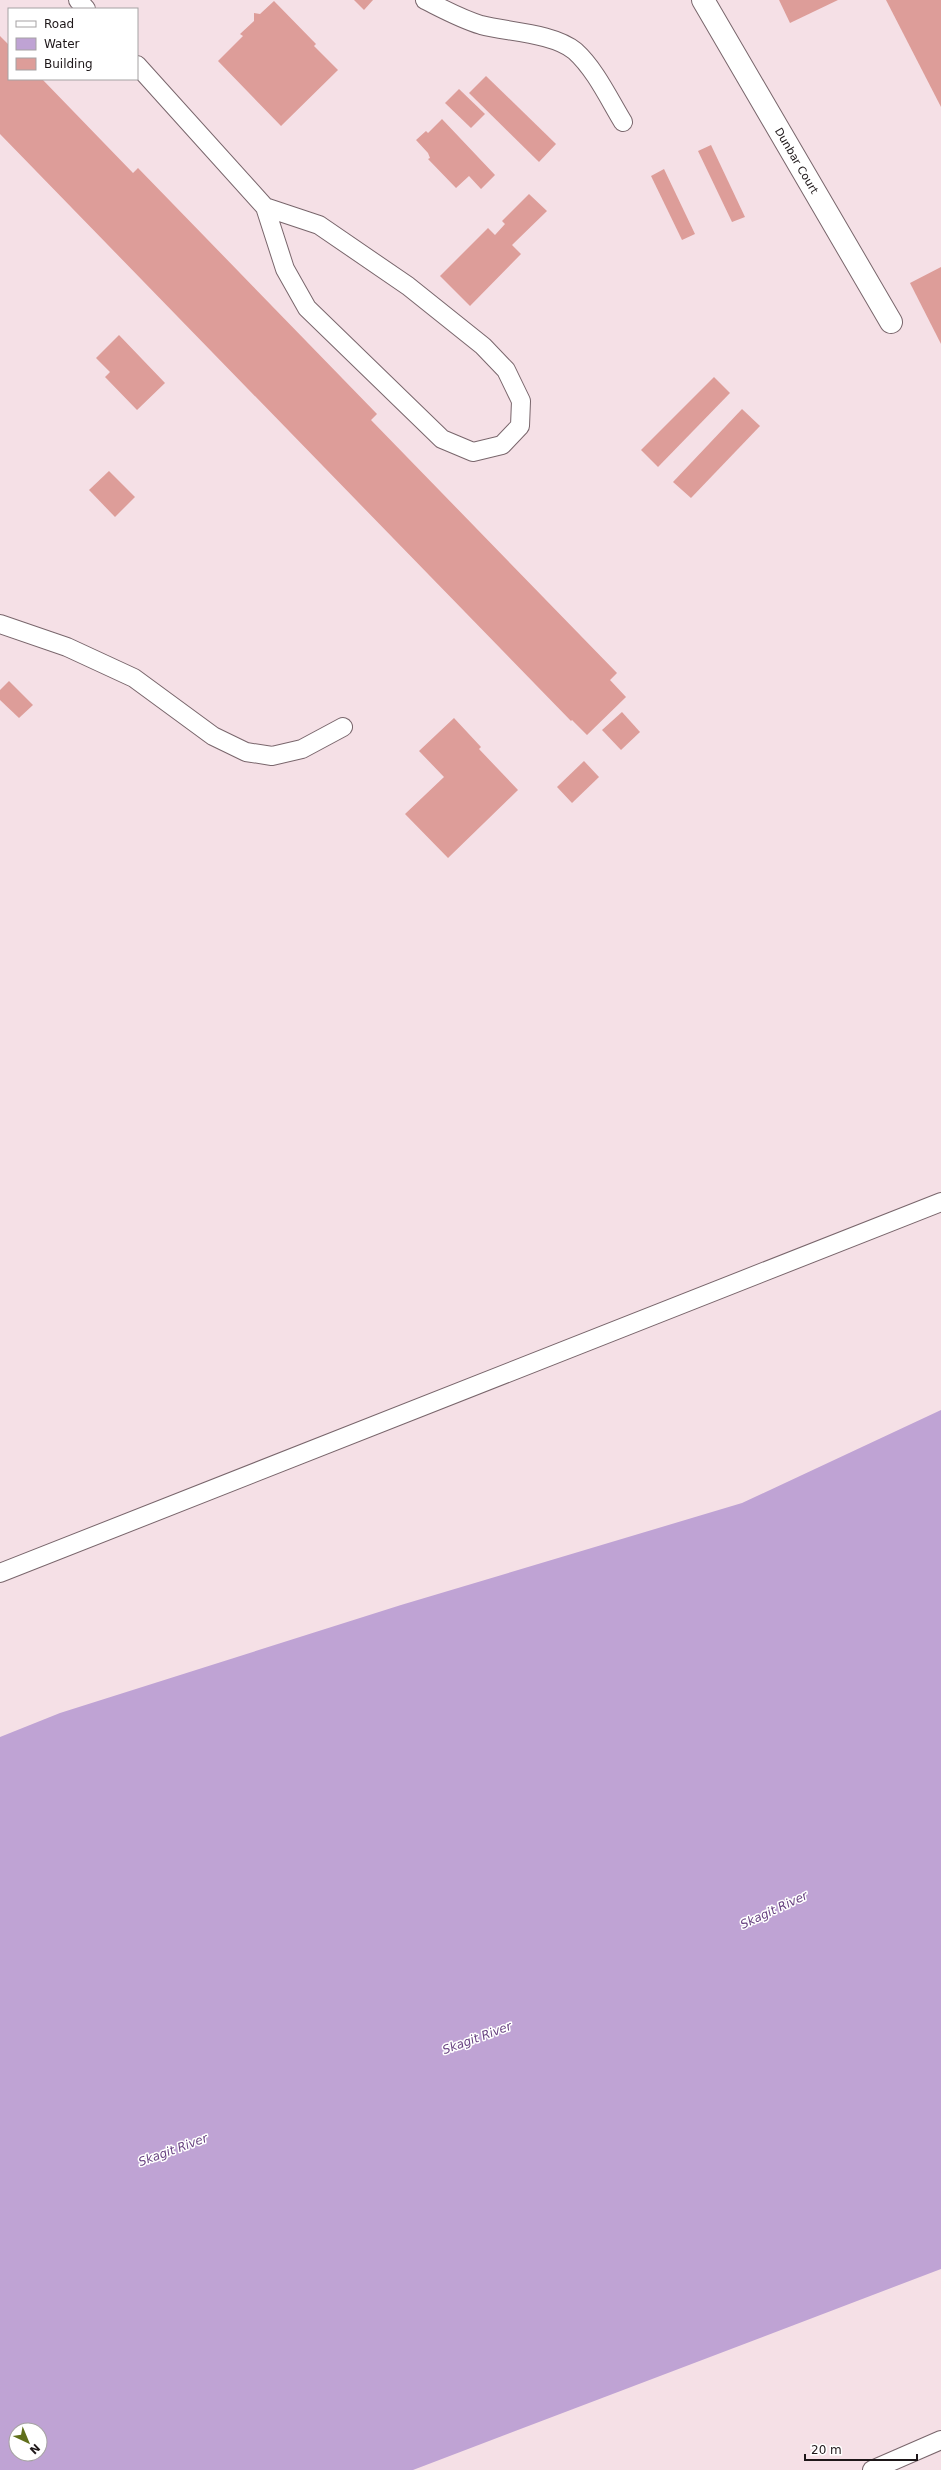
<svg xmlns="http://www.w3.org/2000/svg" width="941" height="2470" font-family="'DejaVu Sans',sans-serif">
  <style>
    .water { fill: #bfa3d4; fill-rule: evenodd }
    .building { fill: #dd9d99 }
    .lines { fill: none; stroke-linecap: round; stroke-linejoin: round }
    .lane-casing { stroke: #79666c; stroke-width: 20 }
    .street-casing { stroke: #79666c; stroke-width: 24 }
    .lane { stroke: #fff; stroke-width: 18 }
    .street { stroke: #fff; stroke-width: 22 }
    .labels { text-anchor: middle; stroke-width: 3; stroke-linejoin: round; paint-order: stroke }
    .street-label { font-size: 11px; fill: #1e1719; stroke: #fff }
    .water-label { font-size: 12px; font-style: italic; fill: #684281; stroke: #fff }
  </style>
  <rect width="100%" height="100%" fill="#f5e0e6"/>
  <path class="water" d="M941,1410V2269L413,2470H0V1737L60,1713L401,1605L742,1503ZM16,2430H40V2454H16Z"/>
  <g class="building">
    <path d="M354,0H373L364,10Z"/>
    <path d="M779,0H838L790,23Z"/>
    <path d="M886,0H941V107Z"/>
    <path d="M274,1L316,44L314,46L338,70L281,126L218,61L243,36L240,34L254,21V13L260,14Z"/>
    <path d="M0,36L9,45V79H42L133,173L138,168L377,414L371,420L617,673L610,680L626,697L587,735L572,720L571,721L0,134Z"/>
    <path d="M486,76L556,144L539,162L469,93Z"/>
    <path d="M459,89L485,114L471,128L445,103Z"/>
    <path d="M442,119L495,175L481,189L469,176L456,188L428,159L430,158L428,153L416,140L426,131L428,133Z"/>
    <path d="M711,145L745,217L732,222L698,151Z"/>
    <path d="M664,169L695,234L682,240L651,176Z"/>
    <path d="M529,194L547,211L512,245L521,254L470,306L440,276L488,228L495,235L505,224L502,221Z"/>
    <path d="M941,267V344L910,283Z"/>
    <path d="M119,335L165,383L137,410L105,377L110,372L96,358Z"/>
    <path d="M714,377L730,393L658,467L641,450Z"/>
    <path d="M742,409L760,426L691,498L673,482Z"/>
    <path d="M109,471L135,497L115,517L89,490Z"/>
    <path d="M9,681L33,705L19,718L0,700V690Z"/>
    <path d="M622,712L640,732L621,750L602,730Z"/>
    <path d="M454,718L481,747L479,749L518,790L448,858L405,814L444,777L419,751Z"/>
    <path d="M584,761L599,777L572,803L557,787Z"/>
  </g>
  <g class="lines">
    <g class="lane-casing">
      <g id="lane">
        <path d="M78,0L86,9"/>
        <path d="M425,0C443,9 461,19 481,25C508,32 553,33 575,51C595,69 609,99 623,122"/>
        <path d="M137,65L265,207L285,269L307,308L442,439L473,452L502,445L520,426L521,401L506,370L483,346L408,286L319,225L265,207"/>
        <path d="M0,624L67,647L134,678L213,736L246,752L272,756L302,749L343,727"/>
        <path d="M0,1573L941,1202"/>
        <path d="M872,2470L941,2440"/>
      </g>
    </g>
    <g class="street-casing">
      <g id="street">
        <path id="s1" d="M703,0L891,322"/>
      </g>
    </g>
    <use href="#lane" class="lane"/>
    <use href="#street" class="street"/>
  </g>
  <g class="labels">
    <g class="street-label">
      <text dy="4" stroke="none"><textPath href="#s1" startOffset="186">Dunbar Court</textPath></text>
    </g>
    <g class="water-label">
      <text transform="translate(774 1910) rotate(-25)" y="4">Skagit River</text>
      <text transform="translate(477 2038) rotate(-20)" y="4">Skagit River</text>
      <text transform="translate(173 2150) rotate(-20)" y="4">Skagit River</text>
    </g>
  </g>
  <rect x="8" y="8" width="130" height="72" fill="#ffffff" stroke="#a5a2a3"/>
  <rect x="16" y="21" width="20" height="6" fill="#ffffff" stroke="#a5a2a3"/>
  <text x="44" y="28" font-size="12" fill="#1e1719">Road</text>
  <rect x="16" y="38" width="20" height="12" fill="#bfa3d4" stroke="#a5a2a3"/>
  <text x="44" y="48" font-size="12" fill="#1e1719">Water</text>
  <rect x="16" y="58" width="20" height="12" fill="#dd9d99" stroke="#a5a2a3"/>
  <text x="44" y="68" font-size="12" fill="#1e1719">Building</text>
  <g transform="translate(28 2442) rotate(136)"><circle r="19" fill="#ffffff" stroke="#a5a2a3"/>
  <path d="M0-3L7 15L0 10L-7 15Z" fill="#606f1b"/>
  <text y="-6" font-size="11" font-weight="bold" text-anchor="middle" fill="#1e1719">N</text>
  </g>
  <path d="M805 2454v6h112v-6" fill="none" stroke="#1e1719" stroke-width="2"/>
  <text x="811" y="2454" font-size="12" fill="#1e1719" stroke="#ffffff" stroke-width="3" paint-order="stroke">20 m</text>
</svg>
